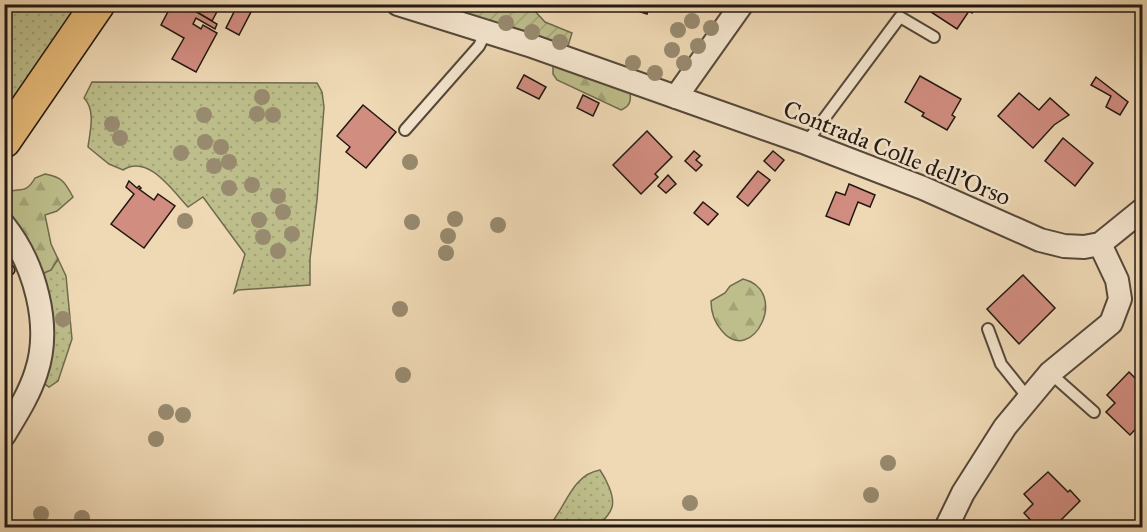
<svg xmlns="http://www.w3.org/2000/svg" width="1147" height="532" font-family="'IM FELL Great Primer',serif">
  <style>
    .grass { fill: url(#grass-dots); stroke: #706b4e; stroke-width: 1.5 }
    .forest { fill: url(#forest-firs); stroke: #706b4e; stroke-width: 1.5 }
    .garden { fill: url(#garden-furrows); stroke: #706b4e; stroke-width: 1.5 }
    .building { fill: #d28d81; stroke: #221811; stroke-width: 1.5 }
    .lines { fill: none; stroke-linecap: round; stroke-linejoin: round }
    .lane-casing { stroke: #55483a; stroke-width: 14 }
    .street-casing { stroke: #55483a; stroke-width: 26 }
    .primary-casing { stroke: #221811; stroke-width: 36 }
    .lane { stroke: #f5e6cf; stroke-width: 10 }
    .street { stroke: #f5e6cf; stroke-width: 22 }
    .primary { stroke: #e8bc7a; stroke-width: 33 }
    .tree { fill: #988a6f }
    .labels { text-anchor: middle; stroke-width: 5; stroke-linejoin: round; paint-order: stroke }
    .street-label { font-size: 24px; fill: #221811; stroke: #f5e6cf }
  </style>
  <defs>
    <pattern id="grass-dots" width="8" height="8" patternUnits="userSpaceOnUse" patternTransform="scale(1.5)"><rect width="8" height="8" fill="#bdbe8b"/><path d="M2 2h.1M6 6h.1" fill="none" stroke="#a2a377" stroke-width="1.8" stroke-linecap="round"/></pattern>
    <pattern id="forest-firs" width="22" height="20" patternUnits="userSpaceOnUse" patternTransform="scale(1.5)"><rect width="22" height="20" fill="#bdbe8b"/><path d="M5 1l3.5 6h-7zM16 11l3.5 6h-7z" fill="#a2a377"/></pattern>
    <pattern id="garden-furrows" width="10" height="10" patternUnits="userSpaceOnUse" patternTransform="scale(1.5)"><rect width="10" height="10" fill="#bdbe8b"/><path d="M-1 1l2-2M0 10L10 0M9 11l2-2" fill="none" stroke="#a2a377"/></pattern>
  </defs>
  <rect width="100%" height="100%" fill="#efd9b5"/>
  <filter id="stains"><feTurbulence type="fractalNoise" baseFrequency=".00333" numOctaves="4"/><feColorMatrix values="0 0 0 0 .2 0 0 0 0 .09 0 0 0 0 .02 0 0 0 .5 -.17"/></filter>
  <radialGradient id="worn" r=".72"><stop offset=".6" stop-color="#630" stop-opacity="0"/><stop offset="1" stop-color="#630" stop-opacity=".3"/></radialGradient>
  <g class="grass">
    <path d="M5,5H83L5,115Z"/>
    <path d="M92,82L317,83L322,92L324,107L317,200L310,259V285L238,290L234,293L245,254L203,197L188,207C172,190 148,154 123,170L109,164L88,147C90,131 96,110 84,98Z"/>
    <path d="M58,259L66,276L72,339L58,381L49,387L42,382L39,275L51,270Z"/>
    <path d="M600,470C606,479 615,496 612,507C610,515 602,522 597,527H548C566,508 571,475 600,470Z"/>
  </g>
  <g class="forest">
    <path d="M557,61L630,90C631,100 631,106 621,110L557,80L553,74V67Z"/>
    <path d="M45,174C62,177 65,182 73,197L57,211L45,215L51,244L58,259L51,270L39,275L5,212L4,193C19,186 25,196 35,178Z"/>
    <path d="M743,279C791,291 752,367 722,331C714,322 711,313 711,301L725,293L730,286Z"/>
  </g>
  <path class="garden" d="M463,5H534L533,9L545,22L572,33L567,49L458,15Z"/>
  <g class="building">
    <path d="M183,4H221L212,21Z"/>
    <path d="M183,4L217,24L215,29L196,18L193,24L201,29L203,25L217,33L196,72L172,59L184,38L161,25L172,4Z"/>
    <path d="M238,4L252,10L239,35L226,28Z"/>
    <path d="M617,4H650L647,14Z"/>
    <path d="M926,4H977L972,13L969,11L957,29L931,12L933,9Z"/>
    <path d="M524,75L546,87L539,99L517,88Z"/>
    <path d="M920,76L961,99L952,115L955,117L947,130L922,116L924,113L905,102Z"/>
    <path d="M1096,77L1128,102L1120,115L1106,107L1111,96L1091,85Z"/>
    <path d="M1019,93L1039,110L1050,98L1069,115L1054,125L1033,148L998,116Z"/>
    <path d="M583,95L599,103L593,116L577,108Z"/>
    <path d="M363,105L396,132L366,168L346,152L350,147L337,136Z"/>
    <path d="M647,131L672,157L655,174L658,177L641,194L613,165Z"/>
    <path d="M1063,138L1093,163L1075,186L1045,161Z"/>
    <path d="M694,151L700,156L696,160L702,165L696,171L685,161Z"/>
    <path d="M773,151L784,160L775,171L764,161Z"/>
    <path d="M758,171L770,180L748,206L737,197Z"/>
    <path d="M668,175L676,184L666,193L658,186Z"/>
    <path d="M129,181L137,188L139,186L141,188L139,189L154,200L158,194L175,206L144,248L111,224L134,194L126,187Z"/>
    <path d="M849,184L875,195L870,207L858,202L849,225L826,216L836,192L845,195Z"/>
    <path d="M703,202L718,214L708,225L694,213Z"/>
    <circle cx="10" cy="270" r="5"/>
    <path d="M1023,275L1055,308L1019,344L987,309Z"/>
    <path d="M1129,372L1142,385V422L1130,435L1106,412L1115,403L1107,395Z"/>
    <path d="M1048,472L1068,492L1070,490L1080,501L1053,528H1038L1024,513L1033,504L1024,494Z"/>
  </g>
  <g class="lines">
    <g class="lane-casing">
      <g id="lane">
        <path d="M405,130L479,46L486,32"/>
        <path d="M806,143L900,17L934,37"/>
        <path d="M988,329L1001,364L1029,399"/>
        <path d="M1050,373L1094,412"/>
      </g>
    </g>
    <g class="street-casing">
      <g id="street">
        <path d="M398,4L529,45L806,143L923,188L1040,240L1064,246L1084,247L1100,244L1142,210"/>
        <path d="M676,97L742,4"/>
        <path d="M4,225C35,264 52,326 36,373C29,395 16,415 4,435"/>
        <path d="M946,528L963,493L1005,427L1050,373L1111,323L1120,299L1117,280L1100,244"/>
      </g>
    </g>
    <g class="primary-casing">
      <path id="primary" d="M4,141L98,4"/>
    </g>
    <use href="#lane" class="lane"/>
    <use href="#street" class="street"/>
    <use href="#primary" class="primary"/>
  </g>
  <g class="tree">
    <circle cx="692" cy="21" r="8"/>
    <circle cx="506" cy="23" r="8"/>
    <circle cx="711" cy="28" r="8"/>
    <circle cx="678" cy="30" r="8"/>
    <circle cx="532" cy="32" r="8"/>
    <circle cx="560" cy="42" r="8"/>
    <circle cx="698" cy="46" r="8"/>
    <circle cx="672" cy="50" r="8"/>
    <circle cx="633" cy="63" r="8"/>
    <circle cx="684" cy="63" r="8"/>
    <circle cx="655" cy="73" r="8"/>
    <circle cx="262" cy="97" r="8"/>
    <circle cx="257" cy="114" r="8"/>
    <circle cx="204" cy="115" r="8"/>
    <circle cx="273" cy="115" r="8"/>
    <circle cx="112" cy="124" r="8"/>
    <circle cx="120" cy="138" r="8"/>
    <circle cx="205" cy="142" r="8"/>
    <circle cx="221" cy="147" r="8"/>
    <circle cx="181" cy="153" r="8"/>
    <circle cx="229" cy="162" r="8"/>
    <circle cx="410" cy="162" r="8"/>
    <circle cx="214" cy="166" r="8"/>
    <circle cx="252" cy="185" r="8"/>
    <circle cx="229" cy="188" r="8"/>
    <circle cx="278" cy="196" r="8"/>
    <circle cx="283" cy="212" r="8"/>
    <circle cx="455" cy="219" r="8"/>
    <circle cx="259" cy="220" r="8"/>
    <circle cx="185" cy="221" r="8"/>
    <circle cx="412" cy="222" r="8"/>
    <circle cx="498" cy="225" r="8"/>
    <circle cx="292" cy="234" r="8"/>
    <circle cx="448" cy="236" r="8"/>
    <circle cx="263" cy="237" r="8"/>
    <circle cx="278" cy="251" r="8"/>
    <circle cx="446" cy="253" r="8"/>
    <circle cx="400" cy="309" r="8"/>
    <circle cx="63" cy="319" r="8"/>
    <circle cx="403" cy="375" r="8"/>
    <circle cx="166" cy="412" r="8"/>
    <circle cx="183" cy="415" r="8"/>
    <circle cx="156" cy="439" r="8"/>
    <circle cx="888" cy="463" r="8"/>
    <circle cx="871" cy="495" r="8"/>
    <circle cx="690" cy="503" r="8"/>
    <circle cx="41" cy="514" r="8"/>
    <circle cx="82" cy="518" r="8"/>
  </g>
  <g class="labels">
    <g class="street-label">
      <text transform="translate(897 153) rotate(22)" y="8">Contrada Colle dell'Orso</text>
    </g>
  </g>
  <rect width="1147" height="532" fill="none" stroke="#efd9b5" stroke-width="24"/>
  <rect x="6" y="6" width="1135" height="520" fill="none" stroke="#221811" stroke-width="3"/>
  <rect x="12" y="12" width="1123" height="508" fill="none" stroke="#221811" stroke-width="1.5"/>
  <rect width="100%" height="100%" filter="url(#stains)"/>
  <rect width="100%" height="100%" fill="url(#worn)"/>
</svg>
